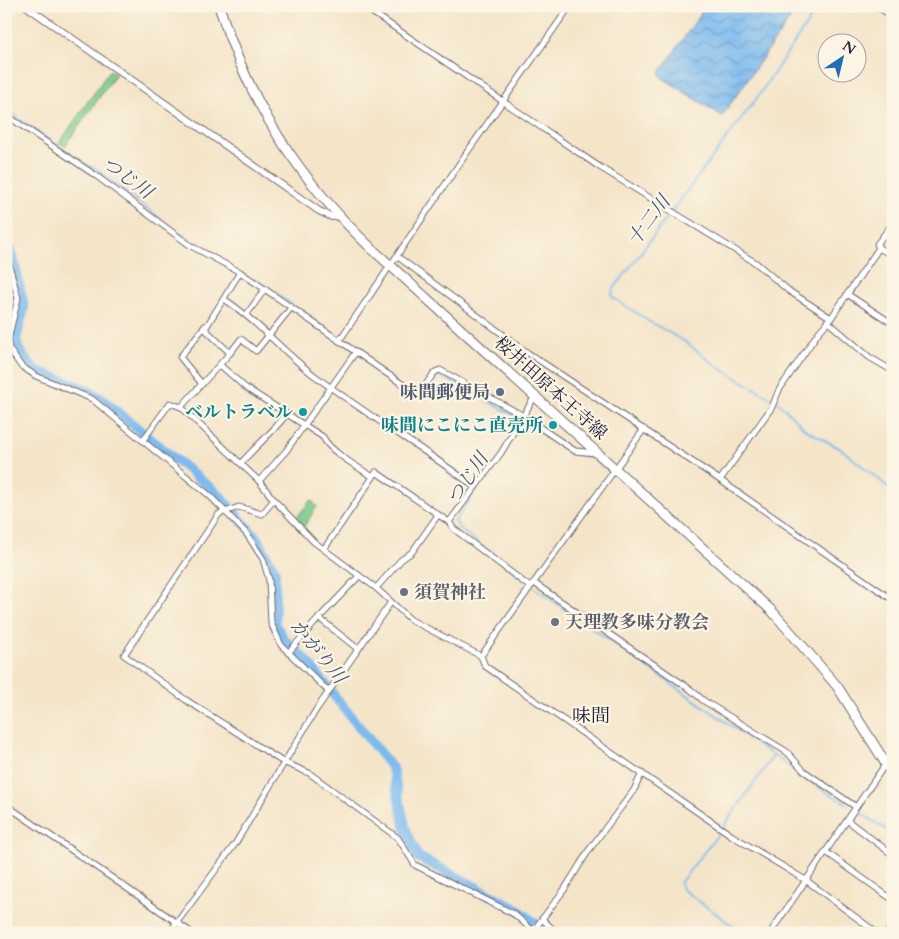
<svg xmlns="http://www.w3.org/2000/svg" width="899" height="939" font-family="Cardo,'Noto Serif JP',serif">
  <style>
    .grass { fill: #7dcb8b; stroke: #507663 }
    .park { fill: url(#park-crowns); stroke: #507663 }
    .water { fill: url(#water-waves); stroke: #4e6e95 }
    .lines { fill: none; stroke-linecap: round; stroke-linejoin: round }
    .stream { stroke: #7bbaef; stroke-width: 2 }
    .river { stroke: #7bbaef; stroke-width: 10 }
    .minor-casing { stroke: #6c666d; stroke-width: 7 }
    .tertiary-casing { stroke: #6c666d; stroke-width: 8 }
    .primary-casing { stroke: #6c666d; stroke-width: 11 }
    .minor { stroke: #fff; stroke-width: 5 }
    .tertiary { stroke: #fff; stroke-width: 6 }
    .primary { stroke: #fff; stroke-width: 9 }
    .service-dot { fill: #5c6f8a; stroke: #fcf5e5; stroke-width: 2 }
    .culture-dot { fill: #0f9aa8; stroke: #fcf5e5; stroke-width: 2 }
    .worship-dot { fill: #6b7280; stroke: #fcf5e5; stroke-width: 2 }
    .labels { text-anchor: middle; stroke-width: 4.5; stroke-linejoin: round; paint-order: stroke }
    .street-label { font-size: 18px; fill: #22223b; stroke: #fcf5e5 }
    .service-label { font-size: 18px; font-weight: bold; fill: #4e5e75; stroke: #fcf5e5; text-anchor: end }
    .culture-label { font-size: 18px; font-weight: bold; fill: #0d838f; stroke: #fcf5e5; text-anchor: end }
    .worship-label { font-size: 18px; font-weight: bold; fill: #5b616d; stroke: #fcf5e5; text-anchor: start }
    .water-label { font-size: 19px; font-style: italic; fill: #41577a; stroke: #fcf5e5 }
    .neighbourhood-label { font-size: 19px; fill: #22223b; stroke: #fcf5e5 }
  </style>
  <defs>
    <pattern id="park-crowns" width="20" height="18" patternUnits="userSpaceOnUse" patternTransform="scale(1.25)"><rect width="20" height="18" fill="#7dcb8b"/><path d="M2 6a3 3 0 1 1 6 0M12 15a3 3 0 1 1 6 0" fill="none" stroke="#6cae79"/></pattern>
    <pattern id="water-waves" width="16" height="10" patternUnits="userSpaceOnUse" patternTransform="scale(1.25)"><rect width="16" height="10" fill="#7bbaef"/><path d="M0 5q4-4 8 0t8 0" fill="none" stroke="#6497c3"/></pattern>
  </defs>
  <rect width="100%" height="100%" fill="#fcf5e5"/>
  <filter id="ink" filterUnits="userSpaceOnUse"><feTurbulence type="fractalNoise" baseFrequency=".02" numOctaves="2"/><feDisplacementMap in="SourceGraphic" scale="10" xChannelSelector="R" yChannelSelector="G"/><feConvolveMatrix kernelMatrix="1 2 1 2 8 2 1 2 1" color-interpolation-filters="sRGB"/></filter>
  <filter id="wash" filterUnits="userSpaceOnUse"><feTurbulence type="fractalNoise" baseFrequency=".0096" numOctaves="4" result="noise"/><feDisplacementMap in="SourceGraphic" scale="20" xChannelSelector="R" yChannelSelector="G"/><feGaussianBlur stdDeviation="1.12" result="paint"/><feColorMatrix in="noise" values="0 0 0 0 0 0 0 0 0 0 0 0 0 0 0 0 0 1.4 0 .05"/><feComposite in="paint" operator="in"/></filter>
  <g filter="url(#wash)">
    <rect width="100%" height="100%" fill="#f4e5c9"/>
    <path class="grass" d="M110,70L116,74L65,146L59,143Z"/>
    <path class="park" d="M311,500L317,506L304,527L296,518Z"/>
    <path class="water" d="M706,6H799L722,116L661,77L660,72Z"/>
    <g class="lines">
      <g class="stream">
        <path d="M6,110L79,161L99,171L174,230L214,255"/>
        <path d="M255,279L337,336"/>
        <path d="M371,366L414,397H421L435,377L440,375L521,419"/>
        <path d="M773,399L718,367L684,341L650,322L612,297L613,290L759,95L819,6"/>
        <path d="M778,402L806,430L841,449L893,491"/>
        <path d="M525,421L570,452L591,458L610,471"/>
        <path d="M520,426L524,420"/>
        <path d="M482,482L455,521L460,529L529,583"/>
        <path d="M532,586L823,790L849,805"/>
        <path d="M855,809L893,834"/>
        <path d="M743,933L682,889L680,883L719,833L774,755"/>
      </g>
      <path class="river" d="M6,240L13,257L24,308L16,339L18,348L26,360L37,371L85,389L103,400L219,495L257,538L275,571V625L284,639L305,659L392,768L406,830L418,857L516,908L547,933"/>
    </g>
  </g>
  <g filter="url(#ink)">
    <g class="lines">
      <g class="minor-casing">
        <g id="minor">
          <path d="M363,6L598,166L756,263L789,291L831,318"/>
          <path d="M877,6L893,17"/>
          <path d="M6,115L95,175L191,246L240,272L418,395L435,372L440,370L520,414L575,451L596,453"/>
          <path d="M879,248L893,256"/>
          <path d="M6,254L18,298L8,340L9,349L21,366L36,376L92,399L210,496L246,533L263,559L269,580L271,623L281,645L329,692"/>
          <path d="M398,257L528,353L720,480L893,600"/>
          <path d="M847,294L893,324"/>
          <path d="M224,299C258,321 283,352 315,376C367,415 423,448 475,487"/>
          <path d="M247,314L265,289"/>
          <path d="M827,321L869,357L893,371"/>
          <path d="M339,341L468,151L570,6"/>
          <path d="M230,353L241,339L256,351L291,308"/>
          <path d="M220,365L246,388L323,437C329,451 359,468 373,477L376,472L449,522L454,529L530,587"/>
          <path d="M202,384L180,357L205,326"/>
          <path d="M181,407L230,353L205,329L240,272"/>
          <path d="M143,440L170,403L181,407L259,481L274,500L314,542L376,588L411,620L481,656L485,666L731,835L807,881L877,933"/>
          <path d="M241,463C256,446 272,433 286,415"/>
          <path d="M720,480L772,407L779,390L818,333L831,318L879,248L877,244L893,223"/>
          <path d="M259,481L286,451L355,353"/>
          <path d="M274,500L262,514L239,507L219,514L124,655L186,700L283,762L309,773L398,838L415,865L514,914L533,931L564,890L589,850L634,790L642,773"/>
          <path d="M449,522L501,453L535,396"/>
          <path d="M324,549L373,477"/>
          <path d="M534,583L690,689L704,701L787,752L804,771L856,807"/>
          <path d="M376,588L401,560L412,552L438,515"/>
          <path d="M358,649L319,618L359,576"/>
          <path d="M288,653L319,618"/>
          <path d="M481,656L644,429"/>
          <path d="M6,805L192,933"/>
          <path d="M848,821L893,855"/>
          <path d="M826,852L893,900"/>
          <path d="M542,919L557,933"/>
          <path d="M169,933L235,844L316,710L391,602"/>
          <path d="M770,933L893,753"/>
          <path d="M887,933L893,922"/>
        </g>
      </g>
      <g class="tertiary-casing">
        <path id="tertiary" d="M26,6L319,211L332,217L338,216"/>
      </g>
      <g class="primary-casing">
        <path id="primary" d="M219,6C249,103 298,178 371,248L772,611L837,686L893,775"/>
      </g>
      <use href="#minor" class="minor"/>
      <use href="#tertiary" class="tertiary"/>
      <use href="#primary" class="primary"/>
    </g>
  </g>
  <circle class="service-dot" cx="500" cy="392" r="5"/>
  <g class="culture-dot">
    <circle cx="303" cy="412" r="5"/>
    <circle cx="553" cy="425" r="5"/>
  </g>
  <g class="worship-dot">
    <circle cx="404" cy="592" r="5"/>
    <circle cx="555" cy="622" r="5"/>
  </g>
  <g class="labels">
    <g class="street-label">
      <text transform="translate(551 388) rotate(42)" y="6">桜井田原本王寺線</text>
    </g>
    <g class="service-label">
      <text x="490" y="398">味間郵便局</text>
    </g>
    <g class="culture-label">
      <text x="293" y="418">ベルトラベル</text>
      <text x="543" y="431">味間にこにこ直売所</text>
    </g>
    <g class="worship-label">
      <text x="414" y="598">須賀神社</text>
      <text x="565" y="628">天理教多味分教会</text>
    </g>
    <g class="water-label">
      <text transform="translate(128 177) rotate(36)" y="7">つじ川</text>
      <text transform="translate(648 220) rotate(-53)" y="7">十二川</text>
      <text transform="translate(467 478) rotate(-56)" y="7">つじ川</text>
      <text transform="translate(319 651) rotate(51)" y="7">かがり川</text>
    </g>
    <g class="neighbourhood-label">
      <text x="591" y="722">味間</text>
    </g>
  </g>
  <rect width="899" height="939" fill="none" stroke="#fcf5e5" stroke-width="25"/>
  <g transform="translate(842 58) rotate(35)"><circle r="24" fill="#fcf5e5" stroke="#a5a1a1"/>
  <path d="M0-4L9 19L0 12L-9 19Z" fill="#1f6fb2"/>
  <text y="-8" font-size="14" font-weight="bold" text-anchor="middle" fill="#22223b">N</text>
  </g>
</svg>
